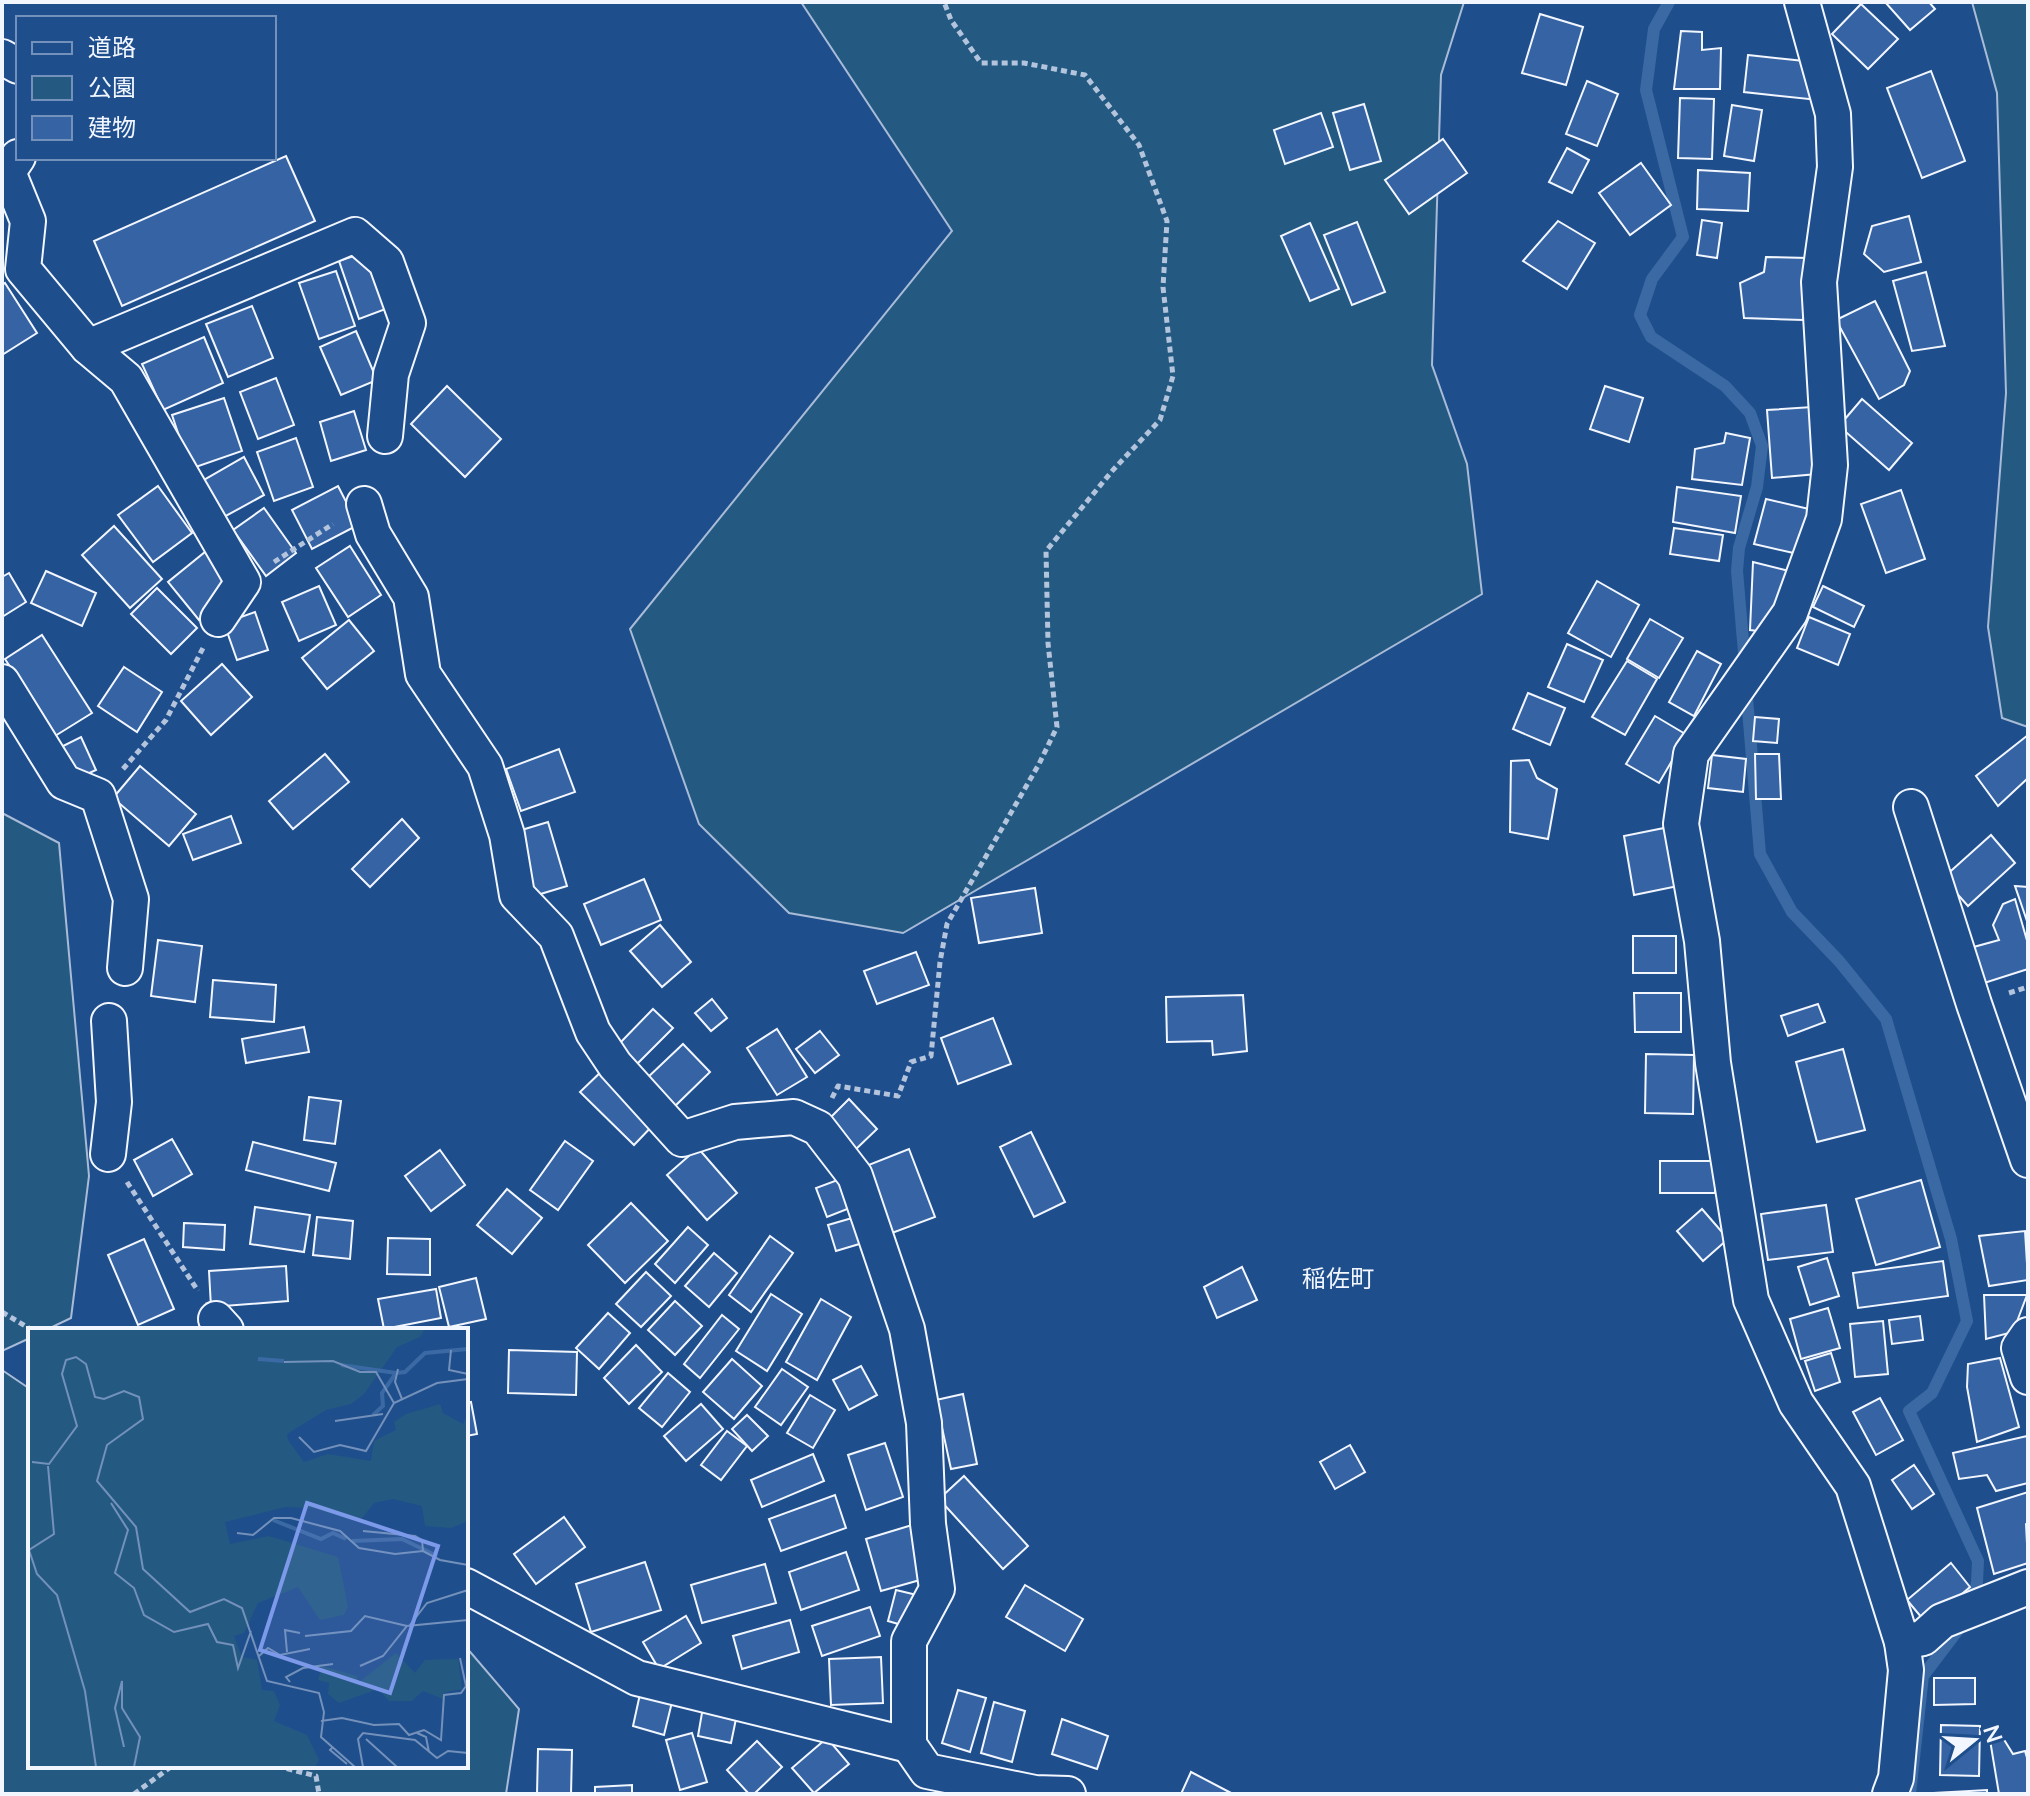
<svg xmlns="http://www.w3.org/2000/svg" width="2030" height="1796" font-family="Lato,'Noto Sans JP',sans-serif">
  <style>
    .green { fill: #245a82; stroke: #a8bbd7; stroke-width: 2 }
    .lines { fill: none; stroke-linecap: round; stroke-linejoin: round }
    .stream { stroke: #3b69a3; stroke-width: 12 }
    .building { fill: #3563a3; stroke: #f2f6ff; stroke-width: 2 }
    .minor-casing { stroke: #f2f6ff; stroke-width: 38 }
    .path { stroke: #b3c4dc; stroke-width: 5; stroke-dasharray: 6 4; stroke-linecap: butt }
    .minor { stroke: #1f4e8c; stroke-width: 34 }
    .labels { text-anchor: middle; stroke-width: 6; stroke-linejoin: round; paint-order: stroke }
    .quarter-label { font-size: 24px; fill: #f2f6ff; stroke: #1f4e8c }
    .inset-river { fill: none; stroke: #3b69a3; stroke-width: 4 }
    .inset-road { fill: none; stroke: #7391ba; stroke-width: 2 }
    .view { fill: #7d9aea; fill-opacity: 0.15; stroke: #7d9aea; stroke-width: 4 }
    .inset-edge { fill: none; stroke: #f2f6ff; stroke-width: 4 }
  </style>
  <rect width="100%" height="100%" fill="#1f4e8c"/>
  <g class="green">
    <path d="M801,2H1464L1441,75L1432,365L1467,464L1482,594L903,933L789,913L699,824L630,629L952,231Z"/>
    <path d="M1972,2H2028V727L2002,718L1988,627L2006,393L1997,93Z"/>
    <path d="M2,813L59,843L89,1176L71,1318L46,1330H30V1338L2,1351Z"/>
    <path d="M2,1370L30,1389V1766H466V1647L519,1709L506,1794H2Z"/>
  </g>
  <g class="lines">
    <g class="stream">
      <path d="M1669,2L1654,29L1646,90L1683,237L1652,279L1640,315L1651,337L1725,386L1750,413L1762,446L1757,487L1739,548L1737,571L1745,664"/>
      <path d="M1746,686L1760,854L1792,912L1839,961L1886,1019L1951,1239L1967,1321L1932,1393L1909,1411L1978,1561L1977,1583L1970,1605"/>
      <path d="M1910,1794L1923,1676L1964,1622"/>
    </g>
  </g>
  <g class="building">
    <path d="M1885,2H1929L1935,9L1910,30Z"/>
    <path d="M1861,4L1898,39L1868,69L1832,34Z"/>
    <path d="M1540,14L1583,27L1566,85L1522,73Z"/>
    <path d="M1681,31L1702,32V50L1721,48L1720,89H1674Z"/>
    <path d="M1748,55L1823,63L1818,100L1744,92Z"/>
    <path d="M1931,71L1965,161L1922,178L1887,88Z"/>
    <path d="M1587,81L1618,94L1597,146L1566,134Z"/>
    <path d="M1680,98L1714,99L1712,159L1678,158Z"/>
    <path d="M1364,104L1381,161L1350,170L1333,113Z"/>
    <path d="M1732,105L1762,110L1754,161L1724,156Z"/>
    <path d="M1321,113L1333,147L1285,164L1274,130Z"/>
    <path d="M1443,139L1467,173L1409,214L1385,180Z"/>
    <path d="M1567,148L1589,160L1572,193L1549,182Z"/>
    <path d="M286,156L315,221L122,306L94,241Z"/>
    <path d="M1641,163L1671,205L1630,235L1599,193Z"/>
    <path d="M1698,170L1750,173L1748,211L1697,209Z"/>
    <path d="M1909,216L1921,262L1884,272L1864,254L1872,226Z"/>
    <path d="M1702,220L1722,223L1717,258L1697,255Z"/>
    <path d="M1558,221L1595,243L1567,289L1523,261Z"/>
    <path d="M1357,222L1385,292L1352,305L1324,235Z"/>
    <path d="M1310,223L1339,289L1310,301L1281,236Z"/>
    <path d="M371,250L391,307L359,319L339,261Z"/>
    <path d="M1766,257L1808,258L1803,320L1744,318L1740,283L1764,272Z"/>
    <path d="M336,271L355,326L319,339L299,283Z"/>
    <path d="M1926,272L1945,346L1912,351L1893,281Z"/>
    <path d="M5,283L37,333L2,355V285Z"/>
    <path d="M1875,301L1910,371L1904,385L1879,399L1836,320Z"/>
    <path d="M252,306L273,358L228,377L206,324Z"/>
    <path d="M356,331L377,380L341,395L320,347Z"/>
    <path d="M204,337L223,383L163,410L142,364Z"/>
    <path d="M276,378L294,425L258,439L240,392Z"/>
    <path d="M447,386L501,439L465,477L411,424Z"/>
    <path d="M1605,386L1643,398L1629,442L1590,429Z"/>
    <path d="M224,398L242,451L190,469L172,415Z"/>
    <path d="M1862,399L1912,443L1889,470L1839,426Z"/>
    <path d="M1812,407L1817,474L1772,478L1767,410Z"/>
    <path d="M354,411L366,450L331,461L320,422Z"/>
    <path d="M1726,433L1750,438L1742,485L1692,479L1695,449L1724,443Z"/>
    <path d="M296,438L313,487L274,501L257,452Z"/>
    <path d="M244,457L264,495L224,517L204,480Z"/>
    <path d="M158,486L192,533L153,562L118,515Z"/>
    <path d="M338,486L358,525L312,549L292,510Z"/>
    <path d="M1677,487L1741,496L1735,533L1673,522Z"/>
    <path d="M1901,490L1925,559L1886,573L1861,504Z"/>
    <path d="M1766,499L1809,509L1798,554L1754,544Z"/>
    <path d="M264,508L296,553L266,576L233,530Z"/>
    <path d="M114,526L162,579L130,608L82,555Z"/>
    <path d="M1674,528L1723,535L1719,561L1670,554Z"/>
    <path d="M350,546L381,595L348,617L316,568Z"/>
    <path d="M205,552L236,591L199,620L168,582Z"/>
    <path d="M1753,562L1789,571L1766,632L1750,630Z"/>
    <path d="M46,571L96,593L82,626L31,603Z"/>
    <path d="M9,573L26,602L2,617V577Z"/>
    <path d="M1597,581L1639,605L1611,657L1568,633Z"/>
    <path d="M319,586L336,625L299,641L282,602Z"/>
    <path d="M1823,586L1864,606L1854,627L1813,607Z"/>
    <path d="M157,588L197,628L171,654L131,614Z"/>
    <path d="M255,612L268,650L237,660L224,623Z"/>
    <path d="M1809,617L1850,634L1838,665L1797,648Z"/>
    <path d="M1650,619L1683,638L1659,678L1627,659Z"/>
    <path d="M349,620L374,651L327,689L302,658Z"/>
    <path d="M42,635L92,713L55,736L5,659Z"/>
    <path d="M1567,644L1603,660L1584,702L1548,687Z"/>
    <path d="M1697,651L1721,664L1694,716L1669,702Z"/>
    <path d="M1627,661L1657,679L1625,735L1592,717Z"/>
    <path d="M222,664L252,697L211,735L181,701Z"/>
    <path d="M124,667L162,692L137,732L98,706Z"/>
    <path d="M1528,693L1565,708L1550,745L1513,729Z"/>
    <path d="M1655,716L1687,735L1659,783L1626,764Z"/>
    <path d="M1755,717L1779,719L1777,743L1753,741Z"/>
    <path d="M2028,735V778L1998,806L1976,776Z"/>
    <path d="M81,737L96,770L74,780L59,748Z"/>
    <path d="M559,749L575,792L521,811L506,769Z"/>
    <path d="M325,754L349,782L293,829L269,801Z"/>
    <path d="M1755,754H1779L1781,799H1756Z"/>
    <path d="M1712,755L1746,759L1743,792L1708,788Z"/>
    <path d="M1529,760L1537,778L1557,789L1548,839L1510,832L1511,761Z"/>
    <path d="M140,766L196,814L169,846L113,798Z"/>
    <path d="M231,816L241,843L193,860L183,834Z"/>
    <path d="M402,819L419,838L370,887L352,869Z"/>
    <path d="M548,822L567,886L534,896L515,832Z"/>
    <path d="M1669,827L1678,886L1634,895L1624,836Z"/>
    <path d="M1991,835L2015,863L1968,906L1943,878Z"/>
    <path d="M644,879L661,920L601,945L584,904Z"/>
    <path d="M2015,886L2028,887V924Z"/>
    <path d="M1035,888L1042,933L979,943L971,898Z"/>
    <path d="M2015,899L2028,944V969L1981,984L1970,948L1999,940L1993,925L2003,904Z"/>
    <path d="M660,925L691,962L662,987L630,951Z"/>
    <rect x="1633" y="936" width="43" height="37"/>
    <path d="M158,940L202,946L195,1002L151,996Z"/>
    <path d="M916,952L929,985L877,1004L864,971Z"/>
    <path d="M213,980L276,985L274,1022L210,1017Z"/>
    <path d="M1634,993H1681V1032H1635Z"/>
    <path d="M1243,995L1247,1051L1213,1055L1212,1041L1167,1042L1166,997Z"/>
    <path d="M712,999L727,1018L711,1031L695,1013Z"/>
    <path d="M1818,1004L1825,1022L1788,1036L1781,1016Z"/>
    <path d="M653,1009L673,1028L636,1065L617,1046Z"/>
    <path d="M993,1018L1011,1064L958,1084L941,1038Z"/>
    <path d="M304,1027L309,1052L246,1063L242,1039Z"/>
    <path d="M777,1029L807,1077L777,1095L747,1048Z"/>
    <path d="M820,1031L839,1055L815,1073L796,1049Z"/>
    <path d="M683,1044L710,1072L674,1107L646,1079Z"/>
    <path d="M1843,1049L1865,1130L1817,1142L1796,1062Z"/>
    <path d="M1646,1054L1694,1055L1693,1114L1645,1113Z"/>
    <path d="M604,1069L657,1121L634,1145L580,1092Z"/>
    <path d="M309,1097L341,1101L335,1144L304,1140Z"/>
    <path d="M849,1099L877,1129L855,1150L827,1121Z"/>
    <path d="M1031,1132L1065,1202L1034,1217L1000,1147Z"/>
    <path d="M172,1139L192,1174L153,1196L134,1160Z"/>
    <path d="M565,1141L593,1161L558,1210L530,1190Z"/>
    <path d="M253,1142L336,1163L329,1191L246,1170Z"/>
    <path d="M698,1148L737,1193L707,1220L667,1175Z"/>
    <path d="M909,1149L935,1217L892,1233L866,1166Z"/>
    <path d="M440,1150L465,1185L431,1211L405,1176Z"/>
    <rect x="1660" y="1161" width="55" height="32"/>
    <path d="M843,1178L855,1206L827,1217L816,1188Z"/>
    <path d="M1921,1180L1940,1247L1876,1265L1856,1199Z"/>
    <path d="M507,1189L542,1218L512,1254L477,1225Z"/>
    <path d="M631,1203L668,1241L625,1283L588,1245Z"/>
    <path d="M1826,1205L1833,1252L1768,1260L1761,1214Z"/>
    <path d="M255,1207L310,1215L304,1252L250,1244Z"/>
    <path d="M1702,1209L1728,1239L1703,1261L1677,1231Z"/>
    <path d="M859,1216L866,1242L836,1251L828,1225Z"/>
    <path d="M317,1217L353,1221L350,1259L313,1255Z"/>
    <path d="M184,1223L225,1225L224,1250L183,1247Z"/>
    <path d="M688,1227L708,1245L675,1283L655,1264Z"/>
    <path d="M2025,1231L2028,1280L1989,1286L1979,1236Z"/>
    <path d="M770,1236L793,1253L751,1312L729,1295Z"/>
    <path d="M388,1238L430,1239V1275L387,1274Z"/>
    <path d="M144,1239L174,1309L138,1325L108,1255Z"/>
    <path d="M714,1253L737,1273L709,1307L685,1286Z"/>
    <path d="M1827,1258L1839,1296L1810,1305L1798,1267Z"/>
    <path d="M1943,1261L1948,1296L1858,1308L1853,1273Z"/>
    <path d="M286,1266L288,1301L211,1307L209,1271Z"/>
    <path d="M1242,1267L1257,1300L1217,1318L1204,1287Z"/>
    <path d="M646,1272L671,1296L641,1327L616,1304Z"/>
    <path d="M476,1278L486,1319L449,1327L439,1287Z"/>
    <path d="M436,1289L441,1318L384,1329L378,1299Z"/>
    <path d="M771,1294L802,1314L767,1371L736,1351Z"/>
    <path d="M1984,1295H2027L2013,1332L1986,1339Z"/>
    <path d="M821,1299L851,1317L817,1380L786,1362Z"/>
    <path d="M675,1301L702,1326L675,1355L648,1330Z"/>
    <path d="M1828,1308L1840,1348L1801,1359L1790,1319Z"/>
    <path d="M608,1313L630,1333L599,1369L576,1348Z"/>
    <path d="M722,1315L739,1329L700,1378L684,1364Z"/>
    <path d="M1920,1316L1923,1340L1892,1344L1889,1320Z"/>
    <path d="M1883,1321L1888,1374L1855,1377L1850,1324Z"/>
    <path d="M636,1345L662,1372L629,1404L604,1378Z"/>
    <path d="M509,1350L577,1352L576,1395L508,1393Z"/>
    <path d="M1831,1353L1840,1382L1815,1391L1805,1361Z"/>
    <path d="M2000,1358L2019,1427L1977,1442L1967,1387L1968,1364Z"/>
    <path d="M732,1359L762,1386L734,1419L703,1392Z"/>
    <path d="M861,1366L877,1395L849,1410L833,1380Z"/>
    <path d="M782,1369L808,1387L781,1425L755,1407Z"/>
    <path d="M668,1373L690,1392L662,1427L639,1408Z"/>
    <path d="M963,1394L977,1464L951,1469L936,1400Z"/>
    <path d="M810,1395L835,1410L813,1448L787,1433Z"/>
    <path d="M1880,1398L1903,1440L1876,1455L1853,1412Z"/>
    <path d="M471,1402L477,1434L466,1436V1403Z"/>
    <path d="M701,1404L723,1429L686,1461L664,1436Z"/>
    <path d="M747,1415L768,1436L752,1451L732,1429Z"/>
    <path d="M727,1431L747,1446L721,1480L701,1465Z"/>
    <path d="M2027,1436L2028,1483L1996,1491L1987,1475L1959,1479L1953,1453Z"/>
    <path d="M885,1443L903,1497L866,1510L848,1455Z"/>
    <path d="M1350,1445L1365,1472L1335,1489L1320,1462Z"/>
    <path d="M813,1454L824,1481L762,1507L751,1480Z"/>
    <path d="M1914,1465L1934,1494L1912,1509L1892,1480Z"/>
    <path d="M964,1476L1028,1546L1003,1569L939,1499Z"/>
    <path d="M2028,1492V1523L2026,1524L2028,1563L1994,1574L1977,1508Z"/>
    <path d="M835,1495L846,1528L781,1551L769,1519Z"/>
    <path d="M564,1517L585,1547L536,1584L514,1554Z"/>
    <path d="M912,1525L927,1578L881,1591L866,1539Z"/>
    <path d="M846,1552L859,1590L801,1610L789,1572Z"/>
    <path d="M645,1562L661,1610L591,1632L576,1584Z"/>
    <path d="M1951,1563L1970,1587L1927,1624L1907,1600Z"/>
    <path d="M765,1564L776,1603L702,1623L691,1585Z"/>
    <path d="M1025,1585L1083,1619L1065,1651L1006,1617Z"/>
    <path d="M896,1590L921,1596L912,1628L888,1621Z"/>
    <path d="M870,1607L880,1636L822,1656L812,1626Z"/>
    <path d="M686,1616L701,1643L659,1669L643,1642Z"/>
    <path d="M790,1620L799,1652L742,1669L733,1636Z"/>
    <path d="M881,1657L883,1703L831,1705L829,1659Z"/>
    <path d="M1934,1678H1975V1704L1934,1705Z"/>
    <path d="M958,1690L986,1698L970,1752L942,1743Z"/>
    <path d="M640,1694L672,1702L664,1735L633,1726Z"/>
    <path d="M994,1702L1025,1711L1012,1762L981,1753Z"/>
    <path d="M703,1707L737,1714L731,1743L698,1736Z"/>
    <path d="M1062,1719L1108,1736L1097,1769L1052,1754Z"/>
    <path d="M1941,1725L1980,1726L1979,1776L1940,1775Z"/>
    <path d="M692,1733L707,1782L680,1790L666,1740Z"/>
    <path d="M827,1738L849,1764L814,1793L792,1768Z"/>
    <path d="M2003,1738L2013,1754L2025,1751L2028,1761V1794H1999L1990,1740Z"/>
    <path d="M757,1741L782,1767L754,1794H749L727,1770Z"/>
    <path d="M538,1749L572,1750L571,1794H537Z"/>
    <path d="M1191,1772L1233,1794H1181Z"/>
    <path d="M632,1785V1794H595V1787Z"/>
    <path d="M1987,1790V1794H1934V1793Z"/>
  </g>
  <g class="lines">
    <g class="minor-casing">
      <g id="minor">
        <path d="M1802,2L1833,114L1835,167L1819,282L1830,465L1824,519L1790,613L1691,754L1681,824L1702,941L1713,1063L1751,1300L1796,1403L1853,1486L1902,1642L1906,1670L1896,1778L1890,1794"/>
        <path d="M2,57L18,66"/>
        <path d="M18,157L8,172L28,221L23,269L88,347L126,379L243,582L218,619"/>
        <path d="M88,347L355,235L386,262L408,323L391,374L385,436"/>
        <path d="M364,504L373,534L411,597L423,674L485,766L507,835L517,895L556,936L593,1032L615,1065L682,1139L735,1122L794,1117L818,1128L855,1176L907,1329L924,1423L928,1524L937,1589L909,1641V1745L927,1771L1035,1793L1068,1794"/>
        <path d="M2,682L64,782L98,796L131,899L125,968"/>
        <path d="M1911,807L1974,1004L2028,1160"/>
        <path d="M108,1154L114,1102L109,1021"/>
        <path d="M216,1319L226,1330"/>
        <path d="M2028,1335L2019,1348L2028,1377"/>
        <path d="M466,1586L637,1678L909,1745"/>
        <path d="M1902,1642L1923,1638L1942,1621L2028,1587"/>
      </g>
    </g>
    <g class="path">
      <path d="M274,562L333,524"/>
      <path d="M123,769L166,720L203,648"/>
      <path d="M2009,993L2028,987"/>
      <path d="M832,1098L838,1086L898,1096L911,1062L931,1056L940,962L947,924L1039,764L1057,727L1048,643L1046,551L1113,470L1160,420L1173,376L1163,287L1167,221L1139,145L1085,75L1024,63H981L951,20L944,2"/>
      <path d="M127,1182L198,1291"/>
      <path d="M2,1312L32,1330"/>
      <path d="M277,1766L316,1776L319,1794"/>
      <path d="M134,1794L172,1766"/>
    </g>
    <use href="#minor" class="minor"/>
  </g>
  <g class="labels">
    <g class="quarter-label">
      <text x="1338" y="1287">稲佐町</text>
    </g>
  </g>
  <g transform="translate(28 1328)">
    <rect width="440" height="440" fill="#1f4e8c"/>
    <path d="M0,1H397L392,9L369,19L336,66L323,76L298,82L259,106L260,112L276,134L300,126L343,133L346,113L368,102L366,94L378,86L412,76L415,85L435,96L440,86V193L423,200L397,198L394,178L365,171L346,175L331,194L285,180L258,179L197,194L202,216L241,208L310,229L320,279L316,287L292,292L270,259L230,275L216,305L206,308L214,329L229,332L234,362L246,363L252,377L246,393L279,407L291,432L287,439H0ZM368,325L387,345L397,332L430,331L434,361L415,365V371L395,363L384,373H361L350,361L311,375L300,366L301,355L290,352L294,338L329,348L330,355Z" fill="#245a82"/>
    <path class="inset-river" d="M230,31L256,33M313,37L368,45L377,44L397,25L440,21M345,87L355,78L354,65L368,45M245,192L293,211L305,205L318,211M324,213L374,211L409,228"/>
    <path class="inset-road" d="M423,22L421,42L440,46M256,34L305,33L332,44H348L366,75M370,41L367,54L374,71M307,93L355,86M271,109L286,124L312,117L338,123L366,75L409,55L440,51M4,134L21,136L49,98L34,46L38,32L48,29L58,36L67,69L76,71L96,63L111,69L115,91L79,117L69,153L108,199L115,241L162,284L196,271L214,280L239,353L291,365L296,384L293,409L327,439M20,138L26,206L1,222L9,246L29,267L57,363L68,439M83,175L100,202L87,245L106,260L116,287L146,304L180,296L189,314L205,317L210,340L223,303M335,203L387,208L394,212L395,223M209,205L225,207L246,190H263L312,203L331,220L367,226L395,223L412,232L440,237M382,297L399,275L440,262M277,308L323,303L337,288L379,298M259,324L257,302L272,305M231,328L240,320L252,327L282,321M332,338L355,328L379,298L440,292M262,354L258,349L275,340L305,336M293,393L314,390L346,397L371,396L381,407L396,402L413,412L416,367L433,365L438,358L432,330M389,405L398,409L401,424M338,411L369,439M96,419L87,380L94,353V380L112,409L106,439M305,419L302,422L319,436M335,439L330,411L335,405L387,412L409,430L420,423L440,425"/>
    <path class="view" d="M279,175L410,218L362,365L232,322Z"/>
    <rect width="440" height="440" class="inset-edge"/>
  </g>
  <rect width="2030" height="1796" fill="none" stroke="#f2f6ff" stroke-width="8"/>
  <rect x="16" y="16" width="260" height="144" fill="#1f4e8c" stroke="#7391ba" stroke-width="2"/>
  <rect x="32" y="42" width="40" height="12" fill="#1f4e8c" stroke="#7391ba" stroke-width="2"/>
  <text x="88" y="56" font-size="24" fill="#f2f6ff">道路</text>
  <rect x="32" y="76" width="40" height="24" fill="#245a82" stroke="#7391ba" stroke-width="2"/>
  <text x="88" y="96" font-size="24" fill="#f2f6ff">公園</text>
  <rect x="32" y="116" width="40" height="24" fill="#3563a3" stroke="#7391ba" stroke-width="2"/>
  <text x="88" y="136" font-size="24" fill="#f2f6ff">建物</text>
  <g transform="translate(1974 1740) rotate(72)" stroke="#1f4e8c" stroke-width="6" paint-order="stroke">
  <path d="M0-6L14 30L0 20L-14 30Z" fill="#f2f6ff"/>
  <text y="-12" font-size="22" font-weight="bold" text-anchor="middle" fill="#f2f6ff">N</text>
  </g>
</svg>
